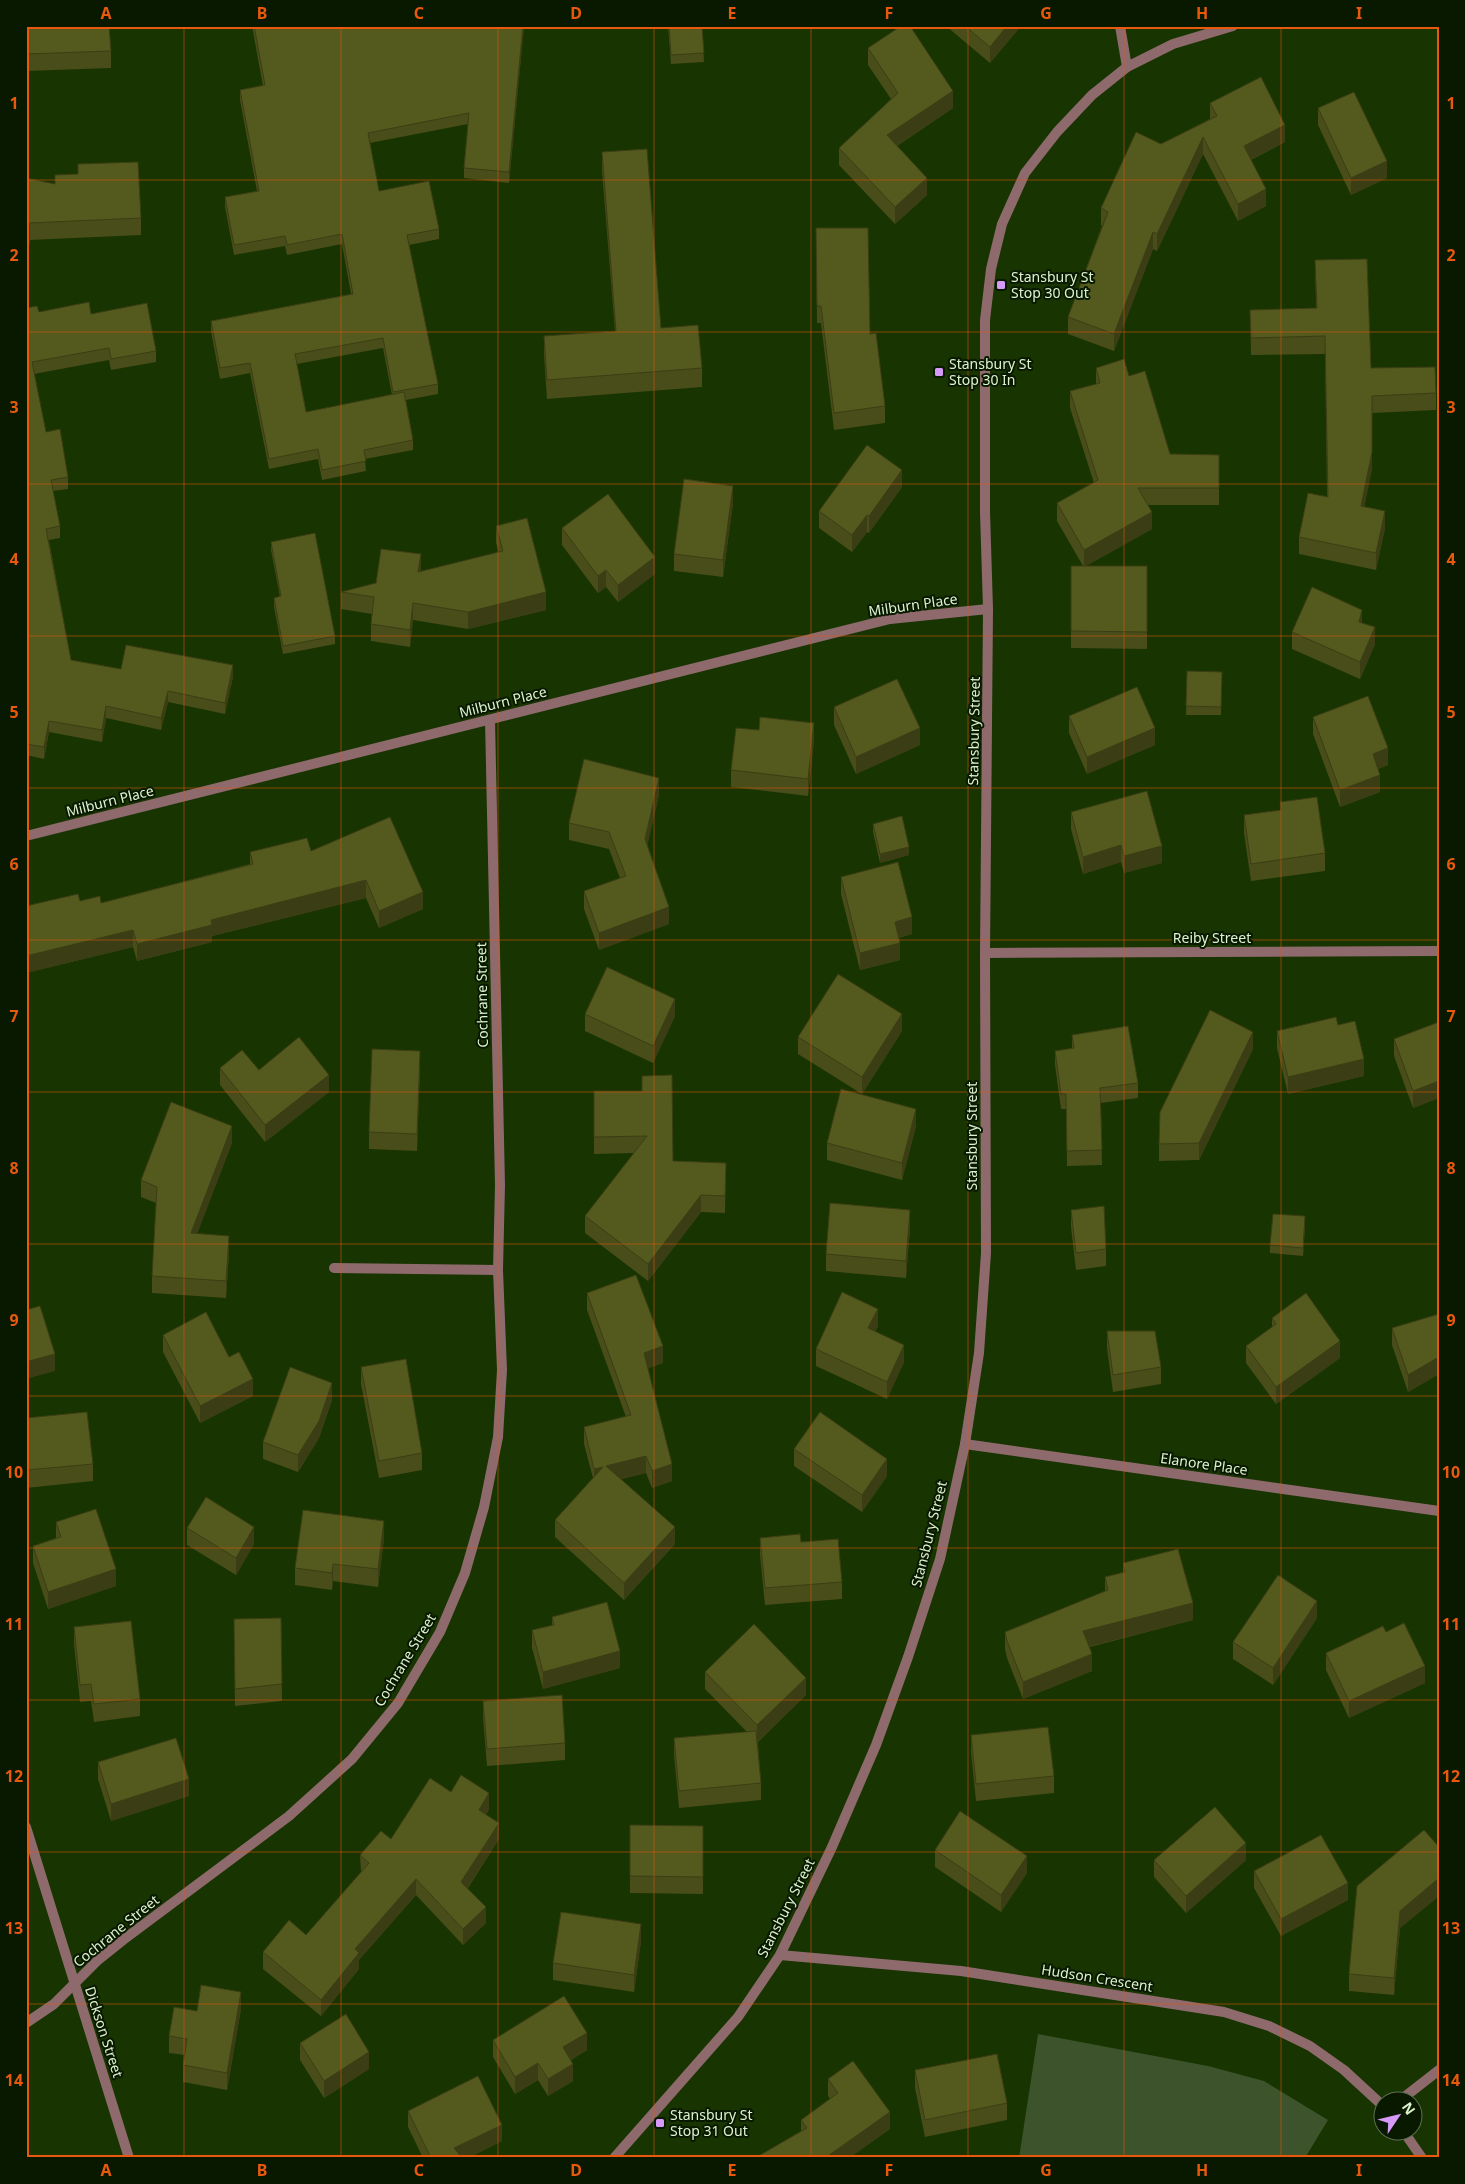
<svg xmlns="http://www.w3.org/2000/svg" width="1465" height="2184" font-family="'Noto Sans',sans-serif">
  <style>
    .green { fill: #3c532c }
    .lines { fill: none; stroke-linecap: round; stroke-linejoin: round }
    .service { stroke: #8e6a6d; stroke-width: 10 }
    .minor { stroke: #8e6a6d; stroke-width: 10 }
    .wall { fill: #484d19; fill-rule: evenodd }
    .shaded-wall { fill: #3b3e14 }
    .building { fill: #54591d; stroke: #3b3e14 }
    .grid { fill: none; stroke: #e8590c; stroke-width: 1; stroke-opacity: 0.55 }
    .poi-dot { fill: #d89af8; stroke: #091900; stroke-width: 2 }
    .labels { text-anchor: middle; stroke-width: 4; stroke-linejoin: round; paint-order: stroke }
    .poi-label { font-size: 14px; fill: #dcf3ce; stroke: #091900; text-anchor: start }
    .street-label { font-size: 14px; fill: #dcf3ce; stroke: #091900 }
    .neatline { fill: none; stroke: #e8590c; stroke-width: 2 }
    .grid-label { font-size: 16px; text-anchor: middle; font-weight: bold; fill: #e8590c }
  </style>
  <rect width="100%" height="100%" fill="#183400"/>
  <path class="green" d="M1038,2034L1208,2066L1264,2081L1328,2120L1305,2158H1019Z"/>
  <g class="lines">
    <path class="service" d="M1120,26L1127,67"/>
    <g class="minor">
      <path d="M26,836L890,619L988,609"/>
      <path d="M985,953L1439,951"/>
      <path d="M334,1268L498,1270"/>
      <path d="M965,1444L1439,1511"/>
      <path d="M26,1827L129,2158"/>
      <path d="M780,1955L961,1971L1224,2012L1269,2026L1310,2046L1344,2070L1382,2105"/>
      <path d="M26,2023L54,2004L98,1960L123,1940L289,1816L352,1759L398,1703L440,1632L465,1573L484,1507L498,1437L502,1370L498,1270L500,1185L490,720"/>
      <path d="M1398,2102L1439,2070"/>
      <path d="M1404,2132L1422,2158"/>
      <path d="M614,2158L738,2017L780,1955L832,1847L876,1745L908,1657L940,1559L965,1444L979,1353L986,1253L985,953L988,609L985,512V320L991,269L1002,224L1025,173L1057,132L1092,95L1127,67L1173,44L1233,26"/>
    </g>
  </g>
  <g class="wall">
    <path d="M26,26L111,51V68L26,71Z"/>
    <path d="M252,26H524L509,183L464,178V168L468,124L370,143L379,191L439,229V239L409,245L438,384V394L406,400L413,440V450L365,459L366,471L322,480L318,459L269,469L250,373L220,379L211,331V321L351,294L342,244L287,255L285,246L234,255L225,207V197L257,191L240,100V90L263,86ZM383,348L392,395L306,412L297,364Z"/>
    <path d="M668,26H702L704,62L671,64Z"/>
    <path d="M946,26H1021L990,63Z"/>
    <path d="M868,48L953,108L897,146L927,195L895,224L839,165V148L891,99L868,65Z"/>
    <path d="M1210,103L1285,142L1251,160L1266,206L1238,221L1203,154L1157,251L1153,249L1114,351L1068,334V317L1102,226L1101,225V208L1161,144L1210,119Z"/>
    <path d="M1318,108L1387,178L1351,195L1318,125Z"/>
    <path d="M602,152L661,328L702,368V387L547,399L544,355V336L615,331L602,171Z"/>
    <path d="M78,164L141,218V235L30,240L26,259V178L55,184V175L78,174Z"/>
    <path d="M816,228L870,334L885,406V423L834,430L821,323H817Z"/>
    <path d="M1315,260L1371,368L1436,393V410L1372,413V469L1364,507L1385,528L1376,570L1299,554V537L1327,497L1325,354L1251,355L1250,310L1316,308Z"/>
    <path d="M26,308L39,312L91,314L156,351V362L111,370L109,360L34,374L46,432L68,477V489L53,491L60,526V538L49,540L71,660L121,669L233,677L225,714L168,702L161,730L106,718L102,742L49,732L44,759L26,755Z"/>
    <path d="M1096,368L1129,376L1170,454L1219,455V505H1148L1152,529L1086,566H1147V649L1071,648V566H1083L1057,521V503L1094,483L1070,408V391L1096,384Z"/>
    <path d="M902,487L869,533L867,532L852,552L819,528V511Z"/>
    <path d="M733,503L723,577L674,571V554Z"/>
    <path d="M496,526L546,610L468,629L413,620L410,647L371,641V624L372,614L341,609V592L499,552L496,543Z"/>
    <path d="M562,528L655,574L618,602L606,587L598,593L562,545Z"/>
    <path d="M271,542L335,636V644L283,654L274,607V598L280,597L271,550Z"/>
    <path d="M1362,623L1375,644L1360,679L1292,649V632Z"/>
    <path d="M1187,671L1222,672L1221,715H1186Z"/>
    <path d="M834,707L920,745L856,774L834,725Z"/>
    <path d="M1069,716L1155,745L1087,774L1069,733Z"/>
    <path d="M1313,717L1388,765L1378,769L1380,792L1340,807L1313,734Z"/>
    <path d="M759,730L814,740L808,796L731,787V770Z"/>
    <path d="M659,795L647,846L669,924L599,950L584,909V891L620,878L609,849L569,840V823Z"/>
    <path d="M1280,802L1325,853V871L1251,881L1244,833V815L1280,810Z"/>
    <path d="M1071,812L1162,863L1124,873L1121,862L1083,874L1071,829Z"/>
    <path d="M873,824L909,855L880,863L873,832Z"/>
    <path d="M311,851L423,909L379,928L366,898L212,936V942L137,961L133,947L26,973V906L80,901L101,903L250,864V852Z"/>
    <path d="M841,877L912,934L899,938L900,960L860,970L841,894Z"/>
    <path d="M585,1014L675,1016L653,1063L585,1031Z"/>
    <path d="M1439,1022V1098L1413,1108L1394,1056V1039Z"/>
    <path d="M1338,1025L1364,1076L1288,1094L1277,1048V1031Z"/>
    <path d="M902,1031L862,1094L798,1054V1037Z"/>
    <path d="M1072,1035L1138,1083V1098L1101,1103L1102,1165L1067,1166L1066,1109H1061L1055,1065V1051L1072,1048Z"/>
    <path d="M1253,1049L1199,1160L1159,1161V1144Z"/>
    <path d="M220,1068L259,1070L329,1092L265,1142L220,1085Z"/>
    <path d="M420,1068L417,1151L369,1149V1132Z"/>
    <path d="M594,1091H642L673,1161L726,1163L725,1213L701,1212L648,1281L585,1233V1216L634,1153L594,1154Z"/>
    <path d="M916,1126L902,1180L827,1160V1143Z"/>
    <path d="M232,1143L197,1233L229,1253L226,1298L152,1293V1276L156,1203L141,1197V1180Z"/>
    <path d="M1071,1210L1106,1249V1266L1076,1270L1071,1227Z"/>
    <path d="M1305,1225L1303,1256L1270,1253V1245Z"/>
    <path d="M910,1228L906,1278L826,1271V1254Z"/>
    <path d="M587,1293L663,1363L648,1368L672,1481L652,1488L646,1473L621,1479L675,1544L624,1600L555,1537V1520L593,1478L584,1444V1427L626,1417L587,1310Z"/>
    <path d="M1439,1314V1374L1408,1392L1392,1345V1328Z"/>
    <path d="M1272,1318L1340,1358L1276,1404L1246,1363V1346L1272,1327Z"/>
    <path d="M878,1326L875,1332L904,1362L887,1399L816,1366V1349Z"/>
    <path d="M1107,1331L1161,1367V1384L1113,1392L1107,1348Z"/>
    <path d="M163,1335L229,1357L253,1396L200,1423L163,1352Z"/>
    <path d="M361,1367L422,1453V1470L379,1478L361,1384Z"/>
    <path d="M332,1400L319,1438L298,1472L263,1459V1442Z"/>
    <path d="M26,1418L93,1464V1481L26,1488Z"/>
    <path d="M794,1449L887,1476L862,1512L794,1466Z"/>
    <path d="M56,1522L116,1586L48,1609L33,1563V1546L56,1538Z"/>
    <path d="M187,1528L254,1544L236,1575L187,1545Z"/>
    <path d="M384,1538L378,1587L333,1581L332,1590L295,1585V1568Z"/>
    <path d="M760,1538L801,1542L842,1582V1599L765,1605L760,1555Z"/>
    <path d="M1123,1563L1193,1620L1090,1647L1092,1671L1023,1699L1007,1658L1005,1649V1632L1105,1591V1577L1123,1572Z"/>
    <path d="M552,1617L620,1668L543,1689L532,1648V1630L552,1625Z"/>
    <path d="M281,1618L282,1701L235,1706L234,1619Z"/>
    <path d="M1317,1618L1273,1685L1233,1659V1642Z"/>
    <path d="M74,1627L140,1699V1716L94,1722L91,1701L80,1702L74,1644Z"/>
    <path d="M1386,1632L1425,1683L1349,1718L1326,1670V1653Z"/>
    <path d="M705,1672L806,1695L758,1742L761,1783V1800L679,1808L674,1755V1738L747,1732L705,1689Z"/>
    <path d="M483,1701L565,1743V1760L487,1766L483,1718Z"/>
    <path d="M1439,1719V1747H1437V1730Z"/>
    <path d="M971,1735L1054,1776V1793L976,1801L971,1752Z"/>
    <path d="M98,1762L189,1796L111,1821L98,1779Z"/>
    <path d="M451,1792L489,1810L486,1814L499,1839L468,1888L486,1923L463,1945L416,1895L359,1960V1969L321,2016L263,1969V1952L306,1935L361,1872L360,1855L391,1839Z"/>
    <path d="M630,1825L703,1826V1894L630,1893Z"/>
    <path d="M1439,1847V1896L1400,1928L1394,1995L1349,1991V1974Z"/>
    <path d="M935,1850L1027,1873L1001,1912L935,1867Z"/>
    <path d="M1154,1860H1246L1186,1913L1154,1877Z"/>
    <path d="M1254,1871L1348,1900L1281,1936L1254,1888Z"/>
    <path d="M641,1941L634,1992L553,1980V1963Z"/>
    <path d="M241,2009L227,2090L183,2082V2065L185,2055L169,2053V2036L197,2011Z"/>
    <path d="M493,2040L587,2050L571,2060L573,2081L548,2096L538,2080L515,2094L493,2057Z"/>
    <path d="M300,2043L369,2069L324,2098L300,2060Z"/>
    <path d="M915,2070L1007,2103V2120L925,2137L915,2088Z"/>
    <path d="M828,2079L890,2129L849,2158H755L801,2131V2120L830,2099L828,2096Z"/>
    <path d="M408,2111L502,2141L468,2158H423L408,2127Z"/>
  </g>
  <g class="shaded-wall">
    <path d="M523,26H524L509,183V172Z"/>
    <path d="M1007,26H1021L990,63V47Z"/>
    <path d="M953,91V108L887,152V135Z"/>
    <path d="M1285,125V142L1244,163V146Z"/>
    <path d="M1203,137V154L1157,251V234Z"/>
    <path d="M1387,161V178L1351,195V178Z"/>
    <path d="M927,178V195L895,224V207Z"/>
    <path d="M1266,189V206L1238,221V204Z"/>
    <path d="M30,223V240L26,259V242Z"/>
    <path d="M1153,232V249L1114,351V334Z"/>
    <path d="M1372,452V469L1361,523V506Z"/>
    <path d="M902,470V487L869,533V516Z"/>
    <path d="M733,486V503L723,577V560Z"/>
    <path d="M1385,511V528L1376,570V553Z"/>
    <path d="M1152,512V529L1084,567V550Z"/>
    <path d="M867,515V532L852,552V535Z"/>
    <path d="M421,554V571L418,589V572Z"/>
    <path d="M655,557V574L618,602V585Z"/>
    <path d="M606,570V587L598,593V576Z"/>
    <path d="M546,592V610L468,629V612Z"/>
    <path d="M413,603V620L410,647V630Z"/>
    <path d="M1362,610V627L1359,622Z"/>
    <path d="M1375,627V644L1360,679V662Z"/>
    <path d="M233,665V677L225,714V703Z"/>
    <path d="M168,691V702L161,730V718Z"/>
    <path d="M106,706V718L102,742V730Z"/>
    <path d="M49,721V732L44,759V747Z"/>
    <path d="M814,723V740L808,796V779Z"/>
    <path d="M920,728V745L856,774V757Z"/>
    <path d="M1155,728V745L1087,774V757Z"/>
    <path d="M1388,748V765L1373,771V754Z"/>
    <path d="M1380,775V792L1340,807V790Z"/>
    <path d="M659,778V795L645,856V839Z"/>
    <path d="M1121,845V862L1083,874V857Z"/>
    <path d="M1162,846V863L1124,873V856Z"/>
    <path d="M909,847V855L880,863V854Z"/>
    <path d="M366,880V898L212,936V942L137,961V944L211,920Z"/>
    <path d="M423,892V909L379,928V911Z"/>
    <path d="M669,907V924L599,950V933Z"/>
    <path d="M912,917V934L895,939V922Z"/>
    <path d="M133,930V947L26,973V956Z"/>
    <path d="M900,943V960L860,970V953Z"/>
    <path d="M675,999V1016L653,1063V1046Z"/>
    <path d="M902,1014V1031L862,1094V1077Z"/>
    <path d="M1253,1032V1049L1199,1160V1143Z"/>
    <path d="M420,1051V1068L417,1151V1134Z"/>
    <path d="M1364,1059V1076L1288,1094V1077Z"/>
    <path d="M329,1075V1092L265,1142V1125Z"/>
    <path d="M1439,1081V1098L1413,1108V1091Z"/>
    <path d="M916,1109V1126L902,1180V1163Z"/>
    <path d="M232,1126V1143L191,1250V1233Z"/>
    <path d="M701,1195V1212L648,1281V1264Z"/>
    <path d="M910,1210V1228L906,1278V1261Z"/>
    <path d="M1305,1216V1225L1303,1256V1248Z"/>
    <path d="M229,1236V1253L226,1298V1281Z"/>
    <path d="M878,1309V1326L868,1346V1328Z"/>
    <path d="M1340,1341V1358L1276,1404V1387Z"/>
    <path d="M904,1345V1362L887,1399V1382Z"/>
    <path d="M663,1346V1363L644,1370V1353Z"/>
    <path d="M55,1354V1371L26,1379V1362Z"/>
    <path d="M1439,1357V1374L1408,1392V1375Z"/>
    <path d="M253,1379V1396L200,1423V1406Z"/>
    <path d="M332,1383V1400L319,1438L298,1472V1455Z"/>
    <path d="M646,1456V1473L606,1483V1466Z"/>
    <path d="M887,1459V1476L862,1512V1495Z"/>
    <path d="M672,1464V1481L652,1488V1471Z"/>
    <path d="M603,1467L594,1486V1469Z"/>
    <path d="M384,1521V1538L378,1587V1569Z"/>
    <path d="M254,1527V1544L236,1575V1558Z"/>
    <path d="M675,1527V1544L624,1600V1583Z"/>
    <path d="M333,1564V1581L332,1590V1573Z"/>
    <path d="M116,1569V1586L48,1609V1592Z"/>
    <path d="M1317,1601V1618L1273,1685V1668Z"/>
    <path d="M1193,1603V1620L1083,1648V1631Z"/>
    <path d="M620,1651V1668L543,1689V1672Z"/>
    <path d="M1092,1654V1671L1023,1699V1682Z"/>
    <path d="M1425,1666V1683L1349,1718V1701Z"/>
    <path d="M806,1678V1695L757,1742V1725Z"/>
    <path d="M189,1779V1796L111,1821V1804Z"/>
    <path d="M489,1793V1810L479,1826V1810Z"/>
    <path d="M499,1823V1839L461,1898V1882Z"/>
    <path d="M1246,1843V1860L1186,1913V1896Z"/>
    <path d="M1027,1856V1873L1001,1912V1895Z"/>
    <path d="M1439,1878V1896L1400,1928L1394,1995V1978L1400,1911Z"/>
    <path d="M416,1879V1895L359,1960V1969L321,2016V2000L355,1949Z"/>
    <path d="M1348,1883V1900L1281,1936V1919Z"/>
    <path d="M486,1907V1923L463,1945V1929Z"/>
    <path d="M641,1924V1941L634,1992V1975Z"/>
    <path d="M241,1992V2009L227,2090V2073Z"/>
    <path d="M587,2033V2050L563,2064V2047Z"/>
    <path d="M369,2052V2069L324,2098V2081Z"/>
    <path d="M538,2063V2080L515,2094V2077Z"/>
    <path d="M573,2064V2081L548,2096V2079Z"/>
    <path d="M890,2112V2129L849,2158H825Z"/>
    <path d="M502,2125V2141L468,2158H454V2148Z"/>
  </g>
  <g class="building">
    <path d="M26,26H109L111,51L26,54Z"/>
    <path d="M254,26H523L509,172L464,168L469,113L368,133L379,191L429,181L439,229L407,235L438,384L393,392L383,338L295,354L306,412L404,392L413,440L364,450L366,461L322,470L318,449L269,459L250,363L220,368L211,321L353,294L342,234L287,245L285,236L234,245L225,197L259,191L240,90L265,85Z"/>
    <path d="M669,26H702L704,53L671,55Z"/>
    <path d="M901,26H910L953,91L887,135L927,178L895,207L839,148L898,93L868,48Z"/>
    <path d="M965,26H1007L990,47Z"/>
    <path d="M1261,77L1285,125L1244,146L1266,189L1238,204L1203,137L1157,234L1153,232L1114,334L1068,317L1108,212L1101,208L1136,132L1161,144L1217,116L1210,103Z"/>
    <path d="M1354,92L1387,161L1351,178L1318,108Z"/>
    <path d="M647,149L661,328L698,325L702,368L547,380L544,336L616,331L602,152Z"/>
    <path d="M138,162L141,218L30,223L26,242V178L55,184V175L78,174V164Z"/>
    <path d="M816,228H868L870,334L876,333L885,406L834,413L821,306H817Z"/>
    <path d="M1367,259L1371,368L1435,367L1436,393L1372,396V452L1361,506L1385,511L1376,553L1299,537L1308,493L1328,497L1325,336L1251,338L1250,310L1317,308L1315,260Z"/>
    <path d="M89,302L91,314L147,303L156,351L111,359L109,348L32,362L46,432L60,429L68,477L51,480L60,526L46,529L71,660L121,669L126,645L233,665L225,703L168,691L161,718L106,706L102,730L49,721L44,747L26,744V677H29L26,665V308L37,306L39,312Z"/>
    <path d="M1124,359L1129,376L1145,371L1170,454L1219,455V488H1138L1152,512L1084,550L1057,503L1098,480L1070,391L1100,383L1096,368Z"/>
    <path d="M867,445L902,470L869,516L867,515L852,535L819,511Z"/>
    <path d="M684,479L733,486L723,560L674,554Z"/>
    <path d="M608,494L655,557L618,585L606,570L598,576L562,528Z"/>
    <path d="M527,518L546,592L468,612L413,603L410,630L371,624L374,597L341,592L376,583L381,549L421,554L418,572L503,551L496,526Z"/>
    <path d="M315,533L335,636L283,646L274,598L281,596L271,542Z"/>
    <path d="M1071,566H1147V632L1071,631Z"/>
    <path d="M1312,587L1362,610L1359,622L1375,627L1360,662L1292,632Z"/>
    <path d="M1187,671L1222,672L1221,707L1186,706Z"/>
    <path d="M897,679L920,728L856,757L834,707Z"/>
    <path d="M1137,687L1155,728L1087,757L1069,716Z"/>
    <path d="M1368,696L1388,748L1373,754L1380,775L1340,790L1313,717Z"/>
    <path d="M760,717L814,723L808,779L731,770L736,728L759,730Z"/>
    <path d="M584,759L659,778L645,839L669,907L599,933L584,891L626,876L609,832L569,823Z"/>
    <path d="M1147,791L1162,846L1124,856L1121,845L1083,857L1071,812Z"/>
    <path d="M1317,797L1325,853L1251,864L1244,815L1281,810L1280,802Z"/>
    <path d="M902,816L909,847L880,854L873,824Z"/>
    <path d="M390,817L423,892L379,911L366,880L211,920L212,925L137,944L133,930L26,956V906L78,894L80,901L100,896L101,903L253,864L250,852L307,838L311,851Z"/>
    <path d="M898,862L912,917L895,922L900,943L860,953L841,877Z"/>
    <path d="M607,967L675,999L653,1046L585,1014Z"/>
    <path d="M838,974L902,1014L862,1077L798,1037Z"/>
    <path d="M1210,1010L1253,1032L1199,1143L1159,1144L1160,1112Z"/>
    <path d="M1336,1017L1338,1025L1355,1021L1364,1059L1288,1077L1277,1031Z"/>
    <path d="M1439,1022V1081L1413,1091L1394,1039Z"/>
    <path d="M1128,1026L1138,1083L1100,1088L1102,1150L1067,1151L1066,1094H1061L1055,1051L1074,1048L1072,1035Z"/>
    <path d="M299,1037L329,1075L265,1125L220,1068L242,1050L259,1070Z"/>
    <path d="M372,1049L420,1051L417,1134L369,1132Z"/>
    <path d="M672,1075L673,1161L726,1163L725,1196L701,1195L648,1264L585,1216L647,1136L594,1137V1091H642V1076Z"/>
    <path d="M841,1089L916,1109L902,1163L827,1143Z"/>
    <path d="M171,1102L232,1126L191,1233L229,1236L226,1281L152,1276L157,1187L141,1180Z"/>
    <path d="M830,1203L910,1210L906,1261L826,1254Z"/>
    <path d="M1104,1206L1106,1249L1076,1253L1071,1210Z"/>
    <path d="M1273,1214L1305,1216L1303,1248L1270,1245Z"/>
    <path d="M636,1275L663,1346L644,1353L672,1464L652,1471L646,1456L606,1466L675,1527L624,1583L555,1520L603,1467L594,1469L584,1427L631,1415L587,1293Z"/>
    <path d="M842,1292L878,1309L868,1328L904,1345L887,1382L816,1349Z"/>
    <path d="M1306,1293L1340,1341L1276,1387L1246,1346L1276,1324L1272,1318Z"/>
    <path d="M40,1306L55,1354L26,1362V1310Z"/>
    <path d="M206,1312L229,1357L239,1352L253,1379L200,1406L163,1335Z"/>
    <path d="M1439,1314V1357L1408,1375L1392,1328Z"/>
    <path d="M1107,1331H1155L1161,1367L1113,1375Z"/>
    <path d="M406,1359L422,1453L379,1461L361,1367Z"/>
    <path d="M290,1367L332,1383L319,1421L298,1455L263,1442Z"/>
    <path d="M87,1412L93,1464L26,1470V1418Z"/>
    <path d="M820,1412L887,1459L862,1495L794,1449Z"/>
    <path d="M206,1497L254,1527L236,1558L187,1528Z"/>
    <path d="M96,1509L116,1569L48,1592L33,1546L61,1537L56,1522Z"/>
    <path d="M303,1510L384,1521L378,1569L333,1564L332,1573L295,1568Z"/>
    <path d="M800,1534L801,1542L838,1539L842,1582L765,1588L760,1538Z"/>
    <path d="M1178,1549L1193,1603L1083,1631L1092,1654L1023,1682L1007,1641L1005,1632L1108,1590L1105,1577L1125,1572L1123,1563Z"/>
    <path d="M1278,1575L1317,1601L1273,1668L1233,1642Z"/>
    <path d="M607,1602L620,1651L543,1672L532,1630L554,1625L552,1617Z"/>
    <path d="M281,1618L282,1684L235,1689L234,1619Z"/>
    <path d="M131,1621L140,1699L94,1704L91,1684L80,1685L74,1627Z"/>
    <path d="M1404,1623L1425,1666L1349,1701L1326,1653L1383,1626L1386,1632Z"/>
    <path d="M754,1624L806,1678L757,1725L705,1672Z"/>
    <path d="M562,1695L565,1743L487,1749L483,1701Z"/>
    <path d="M1048,1727L1054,1776L976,1784L971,1735Z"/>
    <path d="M756,1731L761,1783L679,1791L674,1738Z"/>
    <path d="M176,1738L189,1779L111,1804L98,1762Z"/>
    <path d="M461,1775L489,1793L479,1810L499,1823L461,1882L486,1907L463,1929L416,1879L355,1949L359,1953L321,2000L263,1952L289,1920L306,1935L369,1863L360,1855L381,1831L391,1839L430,1778L451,1792Z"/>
    <path d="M1215,1807L1246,1843L1186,1896L1154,1860Z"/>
    <path d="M960,1811L1027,1856L1001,1895L935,1850Z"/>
    <path d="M630,1825L703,1826V1877L630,1876Z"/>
    <path d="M1424,1830L1439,1847V1878L1400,1911L1394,1978L1349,1974L1357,1886Z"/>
    <path d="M1321,1835L1348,1883L1281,1919L1254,1871Z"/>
    <path d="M561,1912L641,1924L634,1975L553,1963Z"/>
    <path d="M201,1985L241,1992L227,2073L183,2065L187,2039L169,2036L174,2007L197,2011Z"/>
    <path d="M564,1996L587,2033L563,2047L573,2064L548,2079L538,2063L515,2077L493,2040Z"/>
    <path d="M346,2014L369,2052L324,2081L300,2043Z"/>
    <path d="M997,2054L1007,2103L925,2120L915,2070Z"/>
    <path d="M853,2061L890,2112L825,2158H755L807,2128L801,2120L838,2093L828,2079Z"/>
    <path d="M478,2076L502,2125L454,2148L462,2158H431L408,2111Z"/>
  </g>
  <path class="grid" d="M184,26V2158M341,26V2158M498,26V2158M654,26V2158M811,26V2158M968,26V2158M1124,26V2158M1281,26V2158M26,180H1439M26,332H1439M26,484H1439M26,636H1439M26,788H1439M26,940H1439M26,1092H1439M26,1244H1439M26,1396H1439M26,1548H1439M26,1700H1439M26,1852H1439M26,2004H1439"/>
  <g class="poi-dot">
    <rect x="996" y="280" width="10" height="10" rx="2.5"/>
    <rect x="934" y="367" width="10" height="10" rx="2.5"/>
    <rect x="655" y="2118" width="10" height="10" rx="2.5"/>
  </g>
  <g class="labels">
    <g class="poi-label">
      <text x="1011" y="282">Stansbury St<tspan x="1011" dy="16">Stop 30 Out</tspan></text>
      <text x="949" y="369">Stansbury St<tspan x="949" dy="16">Stop 30 In</tspan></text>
      <text x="670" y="2120">Stansbury St<tspan x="670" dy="16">Stop 31 Out</tspan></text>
    </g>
    <g class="street-label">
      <text transform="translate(913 605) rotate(-8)" y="5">Milburn Place</text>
      <text transform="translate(503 702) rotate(-14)" y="5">Milburn Place</text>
      <text transform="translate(974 731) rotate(-89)" y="5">Stansbury Street</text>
      <text transform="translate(110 801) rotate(-14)" y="5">Milburn Place</text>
      <text x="1212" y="943">Reiby Street</text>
      <text transform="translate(482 995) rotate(-91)" y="5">Cochrane Street</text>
      <text transform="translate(972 1136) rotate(-90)" y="5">Stansbury Street</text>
      <text transform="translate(1204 1464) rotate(8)" y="5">Elanore Place</text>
      <text transform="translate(929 1534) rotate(-76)" y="5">Stansbury Street</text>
      <text transform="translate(405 1660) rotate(-59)" y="5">Cochrane Street</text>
      <text transform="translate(786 1908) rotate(-63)" y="5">Stansbury Street</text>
      <text transform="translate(116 1931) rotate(-39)" y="5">Cochrane Street</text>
      <text transform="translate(1097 1978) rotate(9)" y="5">Hudson Crescent</text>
      <text transform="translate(104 2032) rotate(72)" y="5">Dickson Street</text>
    </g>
  </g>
  <rect width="1465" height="2184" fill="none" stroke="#091900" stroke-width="55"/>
  <g transform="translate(1398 2116) rotate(55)"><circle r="24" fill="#091900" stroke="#5d7052"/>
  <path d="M0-4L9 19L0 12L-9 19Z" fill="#d89af8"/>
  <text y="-8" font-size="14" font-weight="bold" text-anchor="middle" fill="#dcf3ce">N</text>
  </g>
  <rect x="28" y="28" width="1410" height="2128" class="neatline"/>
  <g class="grid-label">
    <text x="106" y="19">A</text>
    <text x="262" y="19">B</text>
    <text x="419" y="19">C</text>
    <text x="576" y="19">D</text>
    <text x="732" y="19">E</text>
    <text x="889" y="19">F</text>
    <text x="1046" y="19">G</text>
    <text x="1202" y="19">H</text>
    <text x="1359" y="19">I</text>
    <text x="14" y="109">1</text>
    <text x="1451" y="109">1</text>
    <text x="14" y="261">2</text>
    <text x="1451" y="261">2</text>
    <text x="14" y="413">3</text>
    <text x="1451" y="413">3</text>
    <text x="14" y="565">4</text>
    <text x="1451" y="565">4</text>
    <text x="14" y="718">5</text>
    <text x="1451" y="718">5</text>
    <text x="14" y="870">6</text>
    <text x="1451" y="870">6</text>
    <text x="14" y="1022">7</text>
    <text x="1451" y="1022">7</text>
    <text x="14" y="1174">8</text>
    <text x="1451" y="1174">8</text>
    <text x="14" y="1326">9</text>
    <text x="1451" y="1326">9</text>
    <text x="14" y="1478">10</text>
    <text x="1451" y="1478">10</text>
    <text x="14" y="1630">11</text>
    <text x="1451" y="1630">11</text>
    <text x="14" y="1782">12</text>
    <text x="1451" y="1782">12</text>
    <text x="14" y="1934">13</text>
    <text x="1451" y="1934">13</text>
    <text x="14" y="2086">14</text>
    <text x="1451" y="2086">14</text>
    <text x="106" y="2176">A</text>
    <text x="262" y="2176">B</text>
    <text x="419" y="2176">C</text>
    <text x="576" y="2176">D</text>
    <text x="732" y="2176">E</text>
    <text x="889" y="2176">F</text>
    <text x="1046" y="2176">G</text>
    <text x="1202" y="2176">H</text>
    <text x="1359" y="2176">I</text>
  </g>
</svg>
